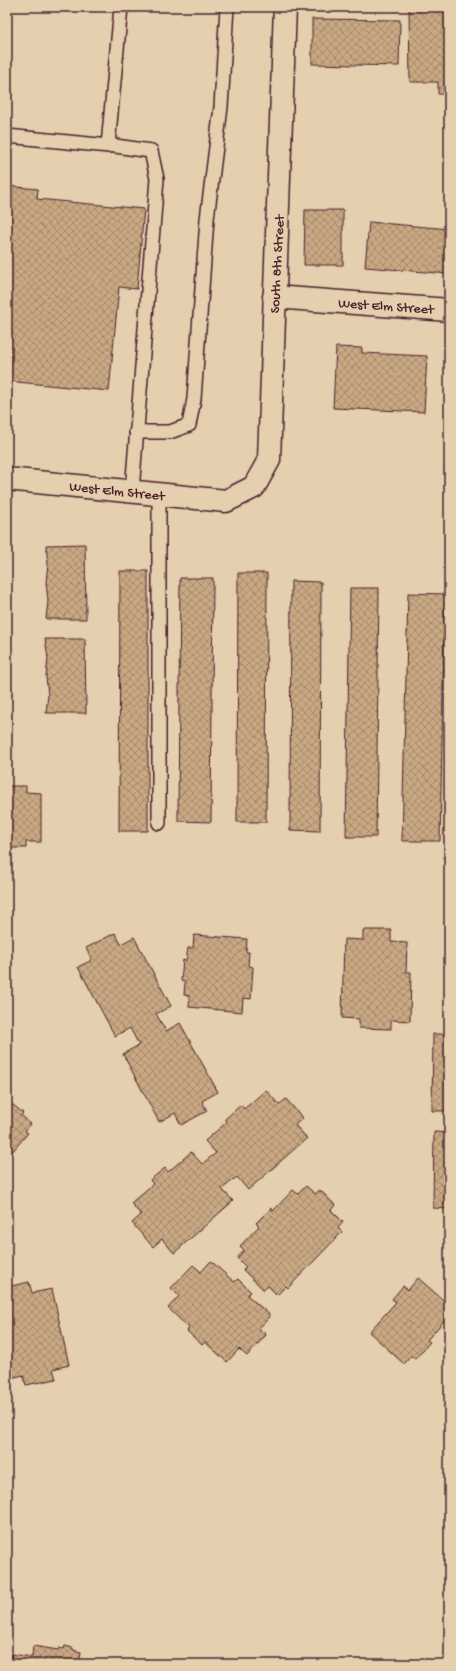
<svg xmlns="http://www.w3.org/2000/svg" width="456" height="1671" font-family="'Gochi Hand',sans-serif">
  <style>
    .building { fill: url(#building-cross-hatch); stroke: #4a1f2b }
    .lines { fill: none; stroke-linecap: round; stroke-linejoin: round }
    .service-casing { stroke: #4a1f2b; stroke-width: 16 }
    .minor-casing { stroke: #4a1f2b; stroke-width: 25 }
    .service { stroke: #e4cfae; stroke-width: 13 }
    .minor { stroke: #e4cfae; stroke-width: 22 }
    .labels { text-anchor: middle; stroke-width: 3.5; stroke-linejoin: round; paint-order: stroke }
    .street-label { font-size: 14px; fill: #4a1f2b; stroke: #e4cfae }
  </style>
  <defs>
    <pattern id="building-cross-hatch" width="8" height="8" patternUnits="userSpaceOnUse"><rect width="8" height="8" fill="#c9a983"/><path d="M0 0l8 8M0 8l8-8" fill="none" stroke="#a5896b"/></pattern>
  </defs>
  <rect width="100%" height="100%" fill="#e4cfae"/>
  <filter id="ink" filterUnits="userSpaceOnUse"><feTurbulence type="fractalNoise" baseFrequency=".025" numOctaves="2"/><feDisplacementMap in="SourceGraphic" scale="8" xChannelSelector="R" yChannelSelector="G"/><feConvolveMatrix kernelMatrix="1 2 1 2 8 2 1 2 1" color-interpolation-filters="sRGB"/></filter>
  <g filter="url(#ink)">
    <g class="building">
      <path d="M409,7H449V94H438V82H410Z"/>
      <path d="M312,19L400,20L399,66L312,64Z"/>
      <path d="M7,186L38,189L37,199L144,209L137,289L119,287L109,391L7,381Z"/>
      <path d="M305,210H343V265H304Z"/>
      <path d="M369,222L449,229V274L365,267Z"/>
      <path d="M336,347L362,348V353L427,356L424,412L333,408Z"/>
      <path d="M85,544L86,619H46L48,601L46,582L48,564L46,545Z"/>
      <path d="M120,571H148V831H119Z"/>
      <path d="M238,573H267L266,822H237Z"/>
      <path d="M180,578H213L211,822L178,821Z"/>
      <path d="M291,581L321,582L320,831L290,830Z"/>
      <path d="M350,588H379L376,837H346Z"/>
      <path d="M408,593L445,594L440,841H402Z"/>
      <path d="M45,639H85L86,713H46L48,695L46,677L48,658Z"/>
      <path d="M7,786H26V792L41,793V842H26V848H7Z"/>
      <path d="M363,930H391V942L407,943L406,972H411L410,1021L391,1020V1029L359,1028V1019L342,1018L344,939L363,940Z"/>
      <path d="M115,933L121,944L134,937L171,1006L156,1014L166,1031L180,1023L218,1092L202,1101L207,1111L181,1125L175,1113L159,1122L123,1054L139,1045L130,1028L115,1036L78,967L92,960L86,948Z"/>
      <path d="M194,935L247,939L246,952H249L248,966L253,967L251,999L243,998L242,1012L189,1007L190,996L184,995L185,982L181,981L183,960L186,961L188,948H193Z"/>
      <path d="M447,1023H449V1111H432L433,1034H447Z"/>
      <path d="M266,1090L279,1105L286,1099L303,1118L295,1125L307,1138L248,1190L237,1177L222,1189L233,1201L174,1253L162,1239L153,1247L132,1223L141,1215L131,1203L153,1184L150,1180L165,1168L168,1172L191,1152L202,1164L216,1153L205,1141L227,1122L225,1119L241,1105L244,1109Z"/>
      <path d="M7,1100L23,1113L21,1115L31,1124L25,1131L28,1133L7,1158Z"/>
      <path d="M434,1132L449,1133V1209L433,1208Z"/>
      <path d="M306,1186L315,1194L320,1190L335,1205L331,1210L343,1222L338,1228L342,1232L288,1288L286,1286L277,1295L268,1286L264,1290L243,1270L246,1267L237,1258L244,1250L240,1246L259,1226L256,1223L271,1208L273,1211L293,1190L298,1194Z"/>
      <path d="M211,1261L234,1282L238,1279L251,1292L247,1295L271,1316L259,1328L266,1335L247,1356L239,1349L227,1362L205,1342L202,1345L187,1331L189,1328L168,1308L179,1296L171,1288L193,1265L201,1272Z"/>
      <path d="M418,1278L449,1305V1315L427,1340L430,1342L415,1359L411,1356L404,1364L369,1332L396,1302L392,1299L403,1286L408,1290Z"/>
      <path d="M29,1282L32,1293L52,1289L69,1365L53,1369L56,1379L26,1385L23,1375L7,1379V1287Z"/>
      <path d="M33,1646L58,1650L59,1648L64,1649L65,1646L73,1648V1650L81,1652L79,1664H10L12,1654L32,1657Z"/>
    </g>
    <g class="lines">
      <g class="service-casing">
        <g id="service">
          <path d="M7,136L109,146L108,145L121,7"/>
          <path d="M108,145L151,151L157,179L132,491"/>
          <path d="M136,432H170L189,425L194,399L207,219L221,107L227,7"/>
          <path d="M159,494V823"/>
        </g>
      </g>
      <g class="minor-casing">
        <g id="minor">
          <path d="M274,297L449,310"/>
          <path d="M7,479L226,501L254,487L269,460L285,7"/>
        </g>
      </g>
      <use href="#service" class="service"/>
      <use href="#minor" class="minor"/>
    </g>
  </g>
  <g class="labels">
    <g class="street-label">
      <text transform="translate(276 264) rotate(-87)" y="5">South 8th Street</text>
      <text transform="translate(386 305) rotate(4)" y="5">West Elm Street</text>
      <text transform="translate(117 490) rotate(6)" y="5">West Elm Street</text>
    </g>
  </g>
  <rect width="456" height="1671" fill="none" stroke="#e4cfae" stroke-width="24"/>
  <rect x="12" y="12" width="432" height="1647" fill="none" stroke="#4a1f2b" stroke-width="1.5" filter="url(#ink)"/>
</svg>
